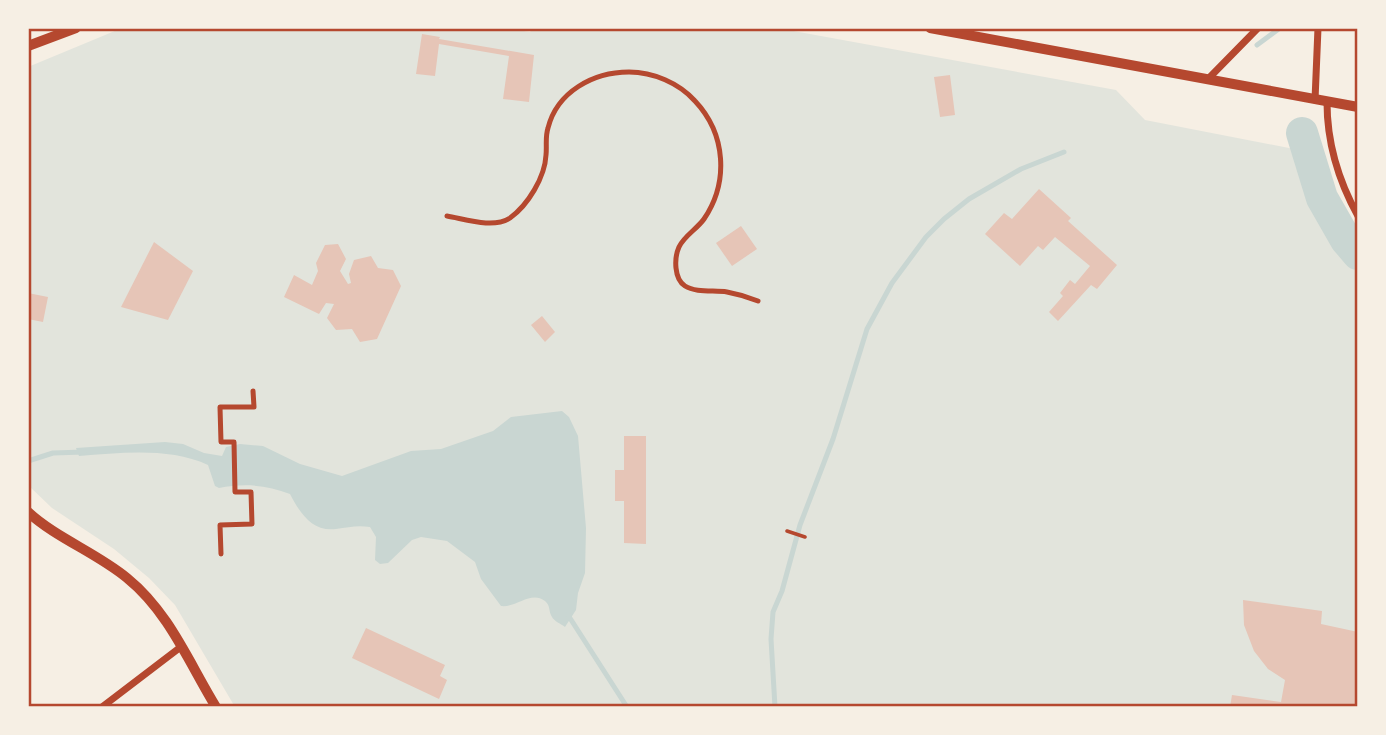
<svg xmlns="http://www.w3.org/2000/svg" width="1386" height="735" font-family="'PT Serif',serif">
  <style>
    .green { fill: #e2e4dc }
    .water { fill: #c9d6d2 }
    .lines { fill: none; stroke-linecap: round; stroke-linejoin: round }
    .stream { stroke: #c9d6d2; stroke-width: 5 }
    .river { stroke: #c9d6d2; stroke-width: 32 }
    .building { fill: #e6c5b7 }
    .path { stroke: #b5482f; stroke-width: 3.5 }
    .pedestrian { stroke: #b5482f; stroke-width: 5 }
    .minor { stroke: #b5482f; stroke-width: 7 }
    .tertiary { stroke: #b5482f; stroke-width: 10 }
    .neatline { fill: none; stroke: #b5482f; stroke-width: 2.5 }
  </style>
  <rect width="100%" height="100%" fill="#f6efe4"/>
  <path class="green" d="M122,28H504L530,32L533,28H777L1116,90L1145,120L1294,149L1312,206L1330,236L1358,272V707H235L175,605L149,578L114,549L52,508L28,485V67Z"/>
  <path class="water" d="M562,411L569,417L578,436L586,528L585,573L578,593L576,610L565,627C561,624 554,621 552,617C548,611 551,606 545,601C531,590 516,608 501,606L481,579L475,562L447,541L421,537L412,540L388,563L380,564L375,560L376,537L370,527C358,525 349,527 336,529C312,532 300,513 290,494C267,485 244,483 219,488L215,486L208,465C169,447 121,453 79,456L76,448L165,442L183,444L204,453L222,456L226,447L240,444L263,446L300,464L342,476L411,451L441,449L493,431L511,417Z"/>
  <g class="lines">
    <g class="stream">
      <path d="M1257,45L1280,28"/>
      <path d="M28,461L53,453L84,452"/>
      <path d="M568,615L627,707"/>
      <path d="M775,707L771,639L773,612L782,591L800,525L833,439L867,329L892,283L926,237L944,219L969,199L1021,169L1064,152"/>
    </g>
    <path class="river" d="M1302,133L1322,198L1346,240L1358,254"/>
  </g>
  <g class="building">
    <path d="M422,34L440,37L439,39L534,55L529,102L503,99L509,56L439,44L435,76L416,74Z"/>
    <path d="M950,75L955,115L940,117L934,77Z"/>
    <path d="M1039,189L1071,218L1068,221L1117,265L1097,289L1091,285L1058,321L1049,312L1063,296L1060,293L1070,280L1075,284L1090,266L1055,237L1043,250L1038,246L1020,266L985,234L1004,213L1012,219Z"/>
    <path d="M741,226L757,249L732,266L716,243Z"/>
    <path d="M154,242L193,271L168,320L121,307Z"/>
    <path d="M338,244L346,259L340,271L348,284L351,283L349,274L354,260L371,256L378,268L393,270L401,286L377,339L360,342L352,329L336,330L327,318L334,304L326,303L319,314L284,297L294,275L312,285L318,271L316,263L325,245Z"/>
    <path d="M28,293L48,297L43,322L28,319Z"/>
    <path d="M542,316L555,332L545,342L531,325Z"/>
    <path d="M624,436H646V544L624,543V501H615V470H624Z"/>
    <path d="M1243,600L1322,611L1321,624L1358,632V707H1230L1232,695L1281,702L1285,680L1268,669L1254,651L1244,625Z"/>
    <path d="M366,628L445,665L440,676L447,680L439,699L352,658Z"/>
  </g>
  <g class="lines">
    <path class="path" d="M787,531L805,537"/>
    <g class="pedestrian">
      <path d="M447,216C465,219 493,229 510,218C528,205 545,177 546,155C547,146 545,137 548,128C557,92 593,72 629,72C653,72 679,83 695,101C726,134 729,182 704,219C697,229 684,236 679,247C674,258 674,279 685,286C696,293 714,290 727,292C738,294 748,297 758,301"/>
      <path d="M221,554L220,525L252,524L251,492H235L234,442H221L220,407H254L253,391"/>
    </g>
    <g class="minor">
      <path d="M1208,79L1258,28"/>
      <path d="M1315,100L1318,28"/>
      <path d="M1327,102C1327,143 1338,180 1358,216"/>
      <path d="M102,707L182,646"/>
    </g>
    <g class="tertiary">
      <path d="M930,28L1358,107"/>
      <path d="M28,46L76,28"/>
      <path d="M28,512C56,538 97,553 127,578C169,612 189,663 216,707"/>
    </g>
  </g>
  <rect width="1386" height="735" fill="none" stroke="#f6efe4" stroke-width="60"/>
  <rect x="30" y="30" width="1326" height="675" class="neatline"/>
</svg>
